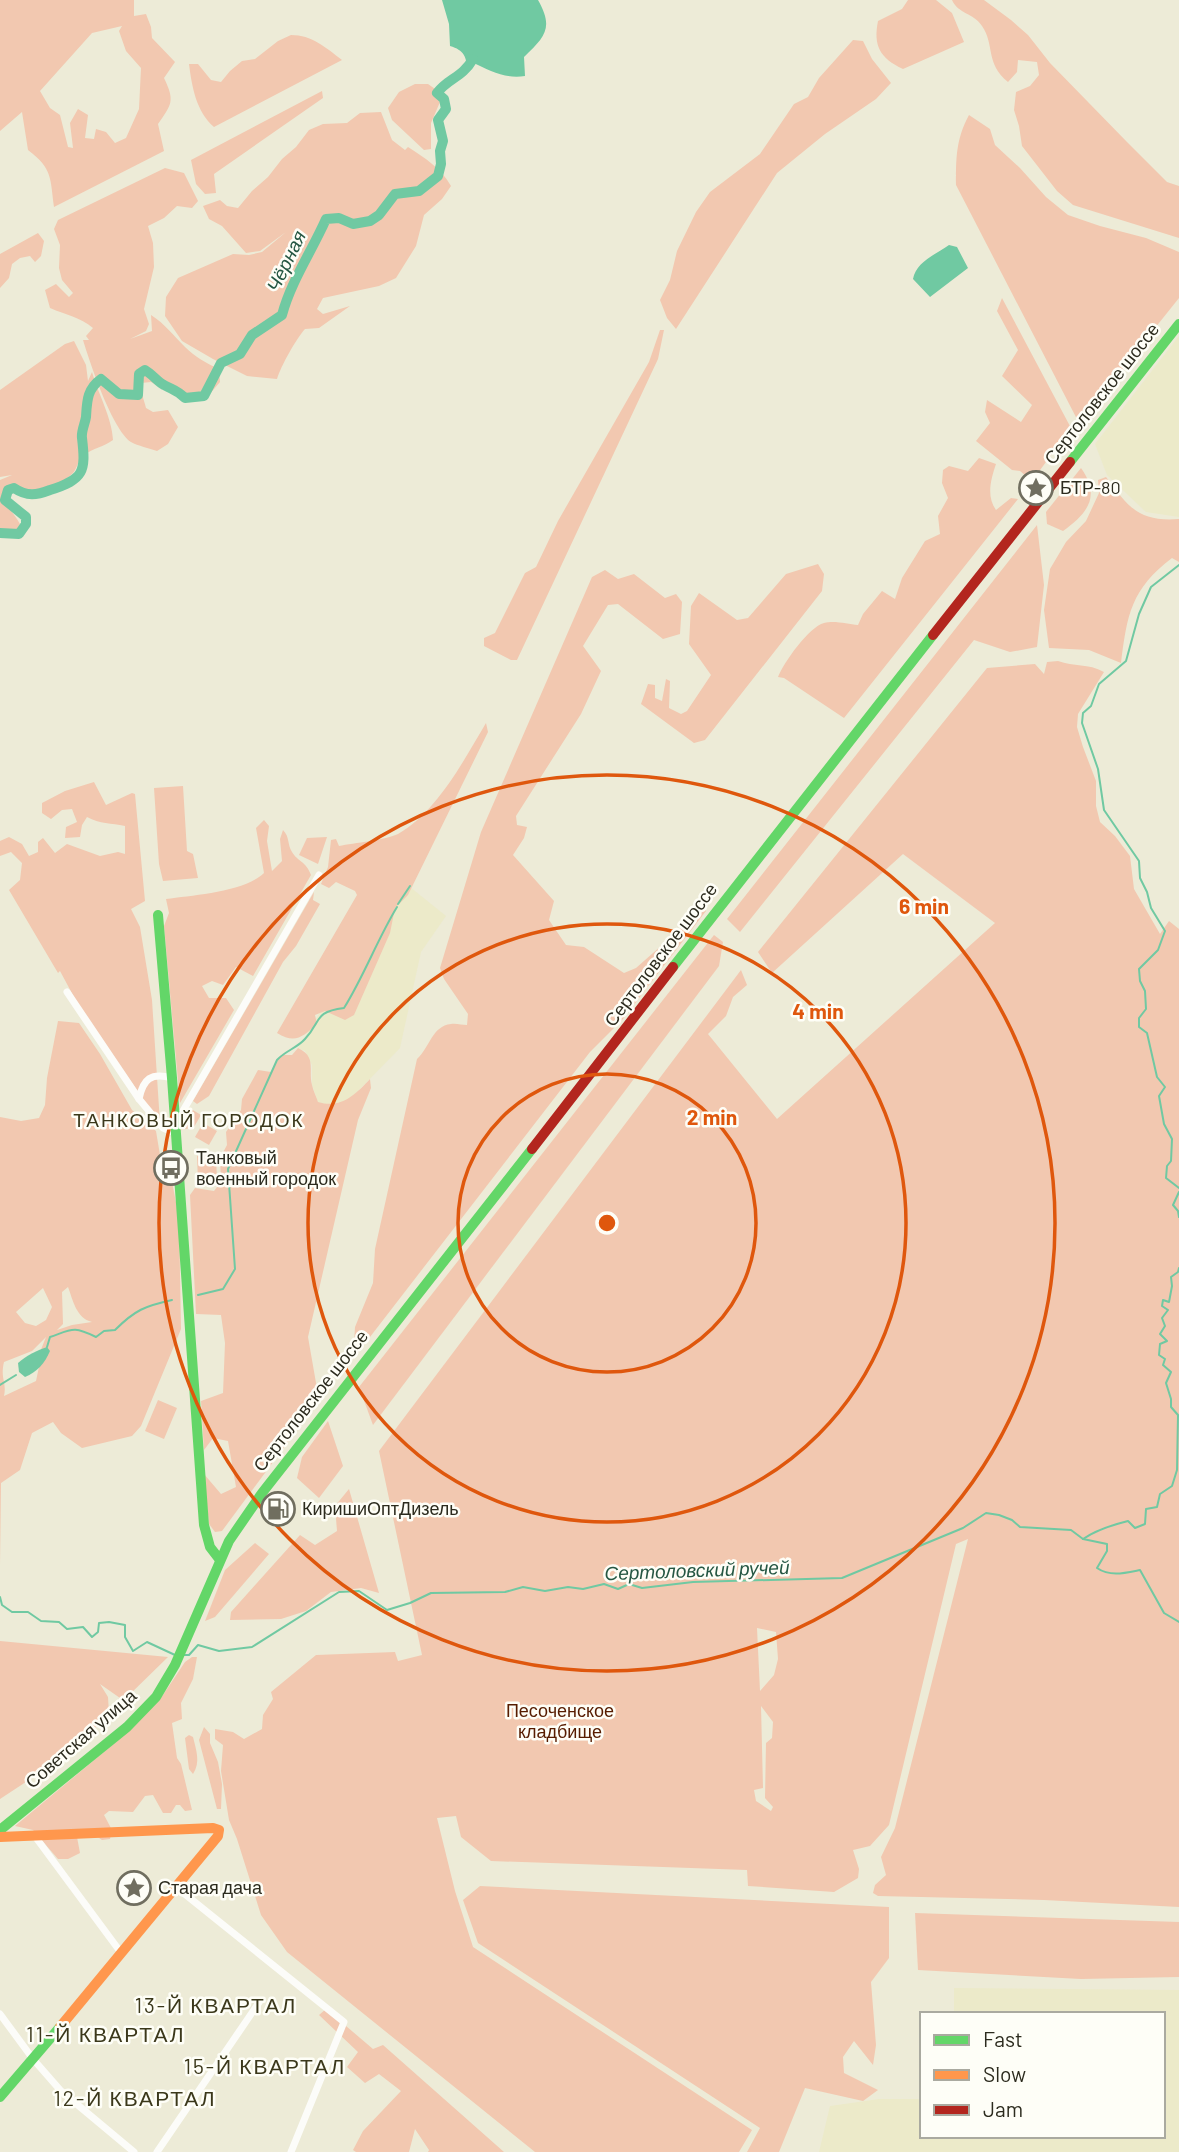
<svg xmlns="http://www.w3.org/2000/svg" width="1179" height="2152" font-family="Barlow,sans-serif">
  <style>
    .built { fill: #eceac9 }
    .green { fill: #f2c8b0; fill-rule: evenodd }
    .water { fill: #70c9a2 }
    .lines { fill: none; stroke-linecap: round; stroke-linejoin: round }
    .stream { stroke: #70c9a2; stroke-width: 2 }
    .river { stroke: #70c9a2; stroke-width: 10 }
    .street { stroke: #fcfcf9; stroke-width: 7 }
    .fast { stroke: #63d668; stroke-width: 10 }
    .slow { stroke: #ff974d; stroke-width: 10 }
    .jam { stroke: #b3261e; stroke-width: 10 }
    .ring { fill: none; stroke: #df570d; stroke-width: 3.5 }
    .labels { text-anchor: middle; stroke-width: 5; stroke-linejoin: round; paint-order: stroke }
    .street-label { font-size: 18px; fill: #2c2b1e; stroke: #fefef7 }
    .poi-label { font-size: 18px; fill: #2c2b1e; stroke: #fefef7; text-anchor: start }
    .park-label { font-size: 18px; fill: #571c00; stroke: #fefef7 }
    .water-label { font-size: 19px; font-style: italic; fill: #265743; stroke: #fefef7 }
    .neighbourhood-label { font-size: 19px; letter-spacing: 2px; fill: #3b381b; stroke: #fefef7 }
    .quarter-label { font-size: 21px; letter-spacing: 2px; fill: #3b381b; stroke: #fefef7 }
    .centre { fill: #df570d; stroke: #fefef7; stroke-width: 3.5 }
    .ring-label { font-size: 21px; text-anchor: middle; font-weight: bold; fill: #df570d; stroke: #fefef7; stroke-width: 5; stroke-linejoin: round; paint-order: stroke }
  </style>
  <rect width="100%" height="100%" fill="#edebd7"/>
  <g class="built">
    <path d="M1179,336V517L1146,512L1107,475L1095,444Z"/>
    <path d="M410,887L446,916L421,952L400,1048L357,1092L345,1102L328,1105L318,1102L312,1085V1065L305,1051L298,1048L325,1004Z"/>
    <path d="M954,1988L1179,1990V2152H819L830,2106L879,2099H922V2136H1163V2014H954Z"/>
  </g>
  <g class="green">
    <path d="M0,0H134V16L146,14L151,27L152,38L175,62L164,78C175,101 172,104 158,124L164,151L54,207C50,178 53,169 28,150L22,112L0,131ZM122,26L119,31L126,51L141,68L139,109L126,138L115,143L106,132L96,129L94,139L85,138L88,115L78,109L70,123L73,148L68,147L60,115L50,108L40,91L92,33Z"/>
    <path d="M908,0H936L952,13L964,42L903,69C880,58 873,46 878,21L902,9Z"/>
    <path d="M952,0H984L1011,20L1028,35L1050,63L1127,142L1167,182L1179,186V238L1073,205L1057,191L1022,146L1019,126L1014,110L1016,92L1030,86L1039,75L1037,62L1018,60L1017,72L1008,82C985,63 995,45 982,26C974,13 958,14 952,0Z"/>
    <path d="M291,35C312,35 325,47 342,60L214,127C196,111 192,87 189,64H198L211,80L221,82L230,71L242,61L255,59L278,41Z"/>
    <path d="M853,40L863,41L872,59L891,83L876,99L825,134L777,173L676,329L667,318L660,300L670,280L677,251L696,212L710,192L760,154L794,104L808,97L819,78Z"/>
    <path d="M415,84H428L438,91L440,102L431,123V149L424,150L392,120L388,108L399,92Z"/>
    <path d="M322,91L323,98L214,174L216,193L205,194L196,184L191,160Z"/>
    <path d="M381,112L392,140L405,150L408,147C426,159 440,167 451,186L442,199L424,215L416,246L396,278L379,286L323,298L317,309L323,314L350,306L319,328L305,329C296,339 281,366 277,379L247,376L213,359L182,341L165,316L166,297L178,278L233,254L249,255L262,252L286,232L260,251L246,253L222,226L209,219L203,206L220,200L227,206L238,208L252,191L268,177L282,159L296,147L309,130L323,124L347,123L360,113Z"/>
    <path d="M969,115L990,129L995,145L1020,168L1046,197L1068,215L1100,226L1146,238L1179,252V298L1079,423L956,185C956,158 956,139 969,115Z"/>
    <path d="M165,168L184,173L198,201L192,208L177,206L164,218L148,226L153,243L154,267L144,309L149,324L146,331L130,339L152,331L151,315C165,324 173,335 185,347C195,357 206,363 219,369L220,382L208,396L195,401L165,390L151,382L141,383C140,392 144,399 146,408L153,412L168,410L178,427L168,444L157,451C149,448 138,446 131,442C112,429 90,363 83,340H89L86,336L93,328C80,317 66,315 50,308L45,290L56,284L69,297L73,293L62,280L59,268L60,245L54,229L58,220Z"/>
    <path d="M38,233L44,241L41,256L35,262L30,256L20,258L12,264L9,278L0,288V254Z"/>
    <path d="M1002,298L1071,428L1032,481L1020,471L1012,470L976,441L990,423L985,412L987,400L1021,422L1032,405L1002,376L1018,350L997,311Z"/>
    <path d="M660,330H664L658,359L517,660H511L484,646V638L495,633L525,573L536,567L558,521L649,362Z"/>
    <path d="M74,341L86,365L88,381L92,372C98,393 112,418 113,440C104,447 93,448 84,455C78,459 78,467 73,473C64,482 45,492 33,491C24,491 15,487 6,487C0,502 13,511 20,524L18,530L10,532L0,530V480L12,475L0,477V390L65,344Z"/>
    <path d="M979,458L996,464C991,479 986,496 996,510L1011,498L1018,499L844,718L784,678L778,677C784,662 809,627 824,623C834,620 848,624 858,625L863,614L882,591L895,599L902,578L925,541L940,534L938,516L948,498L942,483L943,470L949,466L968,471Z"/>
    <path d="M1081,468C1101,496 1088,513 1063,531L1047,524L1046,512Z"/>
    <path d="M1106,477C1128,507 1139,522 1179,519V562L1172,558C1131,589 1127,615 1121,663L1089,650L1049,648L1044,610L1050,569L1066,542L1086,521L1099,493L1098,480Z"/>
    <path d="M1037,525L1044,585L1037,647L1010,652L974,640L740,932L727,919Z"/>
    <path d="M818,564L824,574L822,591L705,740L694,743L641,704L648,684L655,685V698L662,701L666,679L670,681L669,708L681,714L687,711L711,675L689,644L691,606L699,593L737,620L748,618L786,574Z"/>
    <path d="M605,570L618,579L634,574L665,598L676,594L682,602L680,634L663,639L618,604L608,605L583,646L601,671L581,714L516,816L517,825L527,827L524,838L513,855L554,901L549,920L566,945L584,947L624,973L636,968L704,908L706,911L623,1019L590,1052L353,1359L355,1327L373,1283L375,1249L417,1059C430,1047 432,1026 451,1024C456,1023 462,1025 467,1025L468,1014L444,979L440,968L481,832L592,577Z"/>
    <path d="M1058,661C1074,667 1088,663 1104,672L1078,714L1077,727L1083,747L1096,781V806L1100,822L1115,836L1130,856L1134,889L1160,934L1169,921L1179,929V1907L1044,1900L878,1896L873,1893L875,1885L886,1875L881,1857L895,1828L968,1539L956,1544L889,1825L870,1846L853,1850L859,1869L858,1878L834,1892L748,1886L747,1870L491,1861L461,1837L456,1816L437,1818L455,1891L473,1947L752,2130L739,2152H535L287,1952L261,1915L237,1839L229,1820L221,1771L223,1745L215,1739V1729L233,1732L244,1739L262,1729L263,1715L273,1699L271,1692L316,1655L395,1652L398,1661L422,1655L379,1451L741,970L747,985L733,997L726,1016L708,1034L777,1119L995,923L903,854L772,973L758,952L987,668L1035,664L1044,674L1047,662ZM757,1628L776,1632L778,1659L774,1675L760,1691ZM761,1706L773,1722L772,1738L766,1743L765,1798L773,1807L771,1811L756,1801L754,1790L763,1788Z"/>
    <path d="M486,723L488,732L408,895L395,908L390,933L354,1015L345,1020L325,1011L315,1015L317,1024C303,1037 295,1044 277,1033L357,895L355,891L336,882L329,888L321,884L328,867L331,840L336,839L339,846C354,843 386,840 398,834C437,812 464,760 486,723Z"/>
    <path d="M94,782L106,805L132,793L135,794L145,901L131,909L140,927L152,1000L160,1123L81,1010L60,971L58,973L9,890L20,880L22,863L11,852L0,856V841L9,837L22,844L29,856L38,852V842L43,838L55,853L67,844L100,856L118,852L125,854V826C111,823 100,824 87,817L82,825L80,837L65,838L66,827L77,822L72,809L62,810L51,819L42,813V803L65,791Z"/>
    <path d="M183,786L187,851L193,854L198,878L163,881L159,864L154,788Z"/>
    <path d="M264,820L269,826L267,841L272,871L282,861L280,839L283,830C290,837 287,844 292,852C298,862 306,861 311,875L253,976L236,967L223,985L212,981L202,986L209,998H226L234,1010L180,1103L164,926L169,913L166,899C193,895 244,892 264,873L256,828Z"/>
    <path d="M327,837L318,864L299,855L307,838Z"/>
    <path d="M314,892L313,900L320,904L296,946L283,962L209,1096L197,1104L193,1101Z"/>
    <path d="M714,935L723,942L719,966L373,1425L359,1387Z"/>
    <path d="M58,1021L79,1023L100,1054L132,1110L156,1131L160,1155L167,1156L179,1218L181,1329L141,1426L132,1436L82,1448L61,1433L53,1422L32,1433L20,1470L1,1483L0,1566V1117L21,1121L39,1118L45,1105L47,1078ZM68,1287C73,1300 76,1318 92,1322L72,1325L57,1330L63,1324L62,1292ZM43,1288L52,1307L46,1320L36,1326L25,1323L16,1312ZM46,1337L38,1357L40,1362L36,1381L4,1396C7,1382 0,1379 4,1362L32,1351Z"/>
    <path d="M298,1048C317,1057 308,1069 312,1085C313,1090 316,1096 318,1102C341,1109 355,1095 370,1079L371,1088L358,1120L308,1337L319,1400L222,1531L215,1532L209,1524L204,1474L221,1494L236,1487L228,1441L213,1438L204,1450L201,1401L223,1393L225,1343L221,1315L196,1314L190,1195L195,1188L214,1191L221,1182L220,1158L227,1145L226,1132L241,1110L242,1099L258,1070L271,1072L281,1055H292Z"/>
    <path d="M188,1107L201,1115L194,1127L178,1131V1124Z"/>
    <path d="M203,1123L217,1131L209,1145L195,1137Z"/>
    <path d="M216,1155L217,1181L198,1182L197,1156Z"/>
    <path d="M158,1400L177,1408L164,1439L145,1431Z"/>
    <path d="M328,1421L343,1466L319,1498L297,1478L302,1457Z"/>
    <path d="M349,1489L379,1593L361,1588L331,1592L306,1611L281,1619L230,1620L231,1612L300,1535L315,1545L337,1531L335,1506Z"/>
    <path d="M255,1543L269,1554L215,1617L205,1621L225,1570Z"/>
    <path d="M0,1641L168,1657L125,1699L120,1698L100,1684L108,1697L109,1713L73,1751L0,1799Z"/>
    <path d="M192,1657H197L193,1679L181,1703L182,1719L172,1723L177,1758L181,1764L192,1810L185,1811L180,1805H176L171,1813H163L153,1795L145,1796L133,1812L109,1811L104,1815L112,1830L110,1839L102,1840L89,1831L77,1837L80,1853L68,1859H58L33,1830L15,1826L116,1742L163,1695L185,1662Z"/>
    <path d="M204,1727L210,1734V1743L218,1762L222,1784L221,1809H217L199,1740Z"/>
    <path d="M189,1735L193,1737C196,1750 201,1762 193,1774L189,1769L185,1738Z"/>
    <path d="M480,1886L889,1907V1958L871,1982L876,2045L873,2065L854,2041L843,2057L844,2073L878,2090L863,2101L805,2088L779,2152H747L760,2128L478,1943L463,1900Z"/>
    <path d="M915,1913L1179,1922V1977L1081,1979L918,1970Z"/>
    <path d="M326,2009L373,2049L383,2045L504,2152H428L429,2150L415,2129L409,2152H356L353,2150L363,2131L401,2091L379,2074L365,2083L347,2067L358,2052L319,2015Z"/>
  </g>
  <g class="water">
    <path d="M442,0H538C554,28 545,37 524,57L525,76C505,79 490,71 472,62L467,71C467,57 464,50 450,46L449,24Z"/>
    <path d="M949,245L957,247L968,268L930,297L913,279C916,262 936,254 949,245Z"/>
    <path d="M47,1347L50,1351C45,1363 37,1372 25,1377L19,1372L18,1363C27,1355 36,1351 47,1347Z"/>
  </g>
  <g class="lines">
    <g class="stream">
      <path d="M1179,565L1151,587L1139,614L1126,661L1099,684L1091,706L1083,713L1082,723L1098,769L1104,810L1139,861L1140,878L1147,892L1151,908L1165,931L1158,950L1139,969L1140,981L1145,991L1146,1009L1139,1018V1027L1147,1033L1157,1077L1165,1087L1159,1096L1164,1124L1172,1139L1171,1161L1167,1166L1166,1178L1179,1188"/>
      <path d="M398,904L410,886"/>
      <path d="M1179,1192L1173,1205L1178,1211L1179,1217"/>
      <path d="M198,1295L223,1289L235,1269L228,1169L277,1060C285,1051 297,1048 305,1039C322,1021 313,1012 344,1008C364,976 377,940 397,907"/>
      <path d="M47,1347L50,1337C73,1329 73,1326 96,1337L104,1331L115,1330C135,1310 145,1306 172,1300"/>
      <path d="M0,1385L16,1375"/>
      <path d="M1083,1539L1107,1544V1551L1097,1568C1110,1577 1125,1573 1140,1570L1164,1613L1179,1622"/>
      <path d="M0,1597L2,1605L12,1612H28L41,1621L59,1622L67,1629L83,1627L92,1637L98,1632L99,1623L109,1622L125,1625V1637L133,1651L147,1642L175,1655"/>
      <path d="M184,1655H189L198,1645L219,1651L252,1647L339,1592L359,1591L387,1610L410,1603L431,1593L505,1592L523,1587L545,1591L568,1587L583,1589L604,1584L618,1589L629,1584L642,1588L693,1582L842,1578L963,1528L986,1513L999,1515L1012,1520L1020,1527L1071,1530L1083,1539C1096,1530 1112,1525 1128,1521L1135,1528L1145,1524L1146,1509L1157,1507L1160,1494L1172,1486L1177,1470L1178,1415L1171,1407V1399L1166,1383L1171,1372L1163,1365L1165,1359L1159,1355L1160,1344L1167,1341L1160,1334L1165,1326L1162,1318L1168,1310L1162,1306L1163,1300L1169,1302L1172,1286L1171,1277L1178,1272L1179,1268"/>
    </g>
    <path class="river" d="M0,533L19,534L26,524V517L5,500L8,490L14,488C27,497 37,495 50,490C84,479 86,472 82,438C81,431 85,424 86,417C87,401 87,389 101,379L119,394L138,395L139,374L145,370C152,374 158,382 164,385C173,390 177,390 185,398L204,396L221,363L240,354L252,335L282,315C291,281 312,251 326,219L339,218L353,224L370,221L379,215L395,194L419,191L438,176L441,164L440,151L443,141L438,120L446,109L444,99L437,93C448,78 462,78 473,59"/>
    <g class="street">
      <path d="M67,992L139,1099L163,1128L175,1133"/>
      <path d="M139,1099C143,1079 151,1072 172,1078"/>
      <path d="M176,1123L319,875"/>
      <path d="M34,1835L122,1954"/>
      <path d="M176,1887L344,2022L291,2152"/>
      <path d="M0,2014L33,2059L61,2091L134,2152"/>
      <path d="M157,2152L260,2001"/>
    </g>
    <g class="fast">
      <path d="M1070,462L1179,324"/>
      <path d="M158,915L172,1078L204,1525L210,1547L220,1560"/>
      <path d="M673,967L933,635"/>
      <path d="M0,1830L127,1727L156,1697L175,1665L229,1541L262,1493L532,1149"/>
      <path d="M0,2097L60,2027"/>
    </g>
    <path class="slow" d="M0,1837L213,1828L219,1830L218,1836L60,2027"/>
    <g class="jam">
      <path d="M933,635L1070,462"/>
      <path d="M532,1149L673,967"/>
    </g>
  </g>
  <g class="ring">
    <circle cx="607" cy="1223" r="149"/>
    <circle cx="607" cy="1223" r="299"/>
    <circle cx="607" cy="1223" r="448"/>
  </g>
  <defs>
    <g id="sight-ring" transform="scale(1.75)"><circle r="9.5" fill="#fefef7" stroke="#706e5f" stroke-width="1.5"/><path d="M0-6L1.8-2.2L6-1.7L2.9 1.2L3.7 5.4L0 3.3L-3.7 5.4L-2.9 1.2L-6-1.7L-1.8-2.2Z" fill="#706e5f"/></g>
    <g id="bus-ring" transform="scale(1.75)"><circle r="9.5" fill="#fefef7" stroke="#706e5f" stroke-width="1.5"/><path d="M-5-6H5V4H4V6H2V4H-2V6H-4V4H-5ZM-3.5-4V0h7V-4ZM-3.5 1.2v1.5H-2V1.2ZM2 1.2v1.5H3.5V1.2Z" fill="#706e5f"/></g>
    <g id="fuel-ring" transform="scale(1.75)"><circle r="9.5" fill="#fefef7" stroke="#706e5f" stroke-width="1.5"/><path d="M-5.5-6h7V0h2V4h1.3V-2.5L3-4.5l.8-.8L6-3V5H2.5V1h-1V6h-7ZM-4.2-4.7v3.2H.2V-4.7Z" fill="#706e5f"/></g>
  </defs>
  <g fill-rule="evenodd">
    <use href="#sight-ring" x="1036" y="488"/>
    <use href="#bus-ring" x="171" y="1168"/>
    <use href="#fuel-ring" x="278" y="1509"/>
    <use href="#sight-ring" x="134" y="1888"/>
  </g>
  <g class="labels">
    <g class="street-label">
      <text transform="translate(1102 394) rotate(-52)" y="6">Сертоловское шоссе</text>
      <text transform="translate(661 955) rotate(-53)" y="6">Сертоловское шоссе</text>
      <text transform="translate(311 1401) rotate(-52)" y="6">Сертоловское шоссе</text>
      <text transform="translate(81 1739) rotate(-41)" y="6">Советская улица</text>
    </g>
    <g class="poi-label">
      <text x="1060" y="494">БТР-80</text>
      <text x="196" y="1164">Танковый<tspan x="196" dy="21">военный городок</tspan></text>
      <text x="302" y="1515">КиришиОптДизель</text>
      <text x="158" y="1894">Старая дача</text>
    </g>
    <g class="park-label">
      <text x="560" y="1717">Песоченское<tspan x="560" dy="21">кладбище</tspan></text>
    </g>
    <g class="water-label">
      <text transform="translate(286 261) rotate(-64)" y="7">Чёрная</text>
      <text transform="translate(697 1570) rotate(-2)" y="7">Сертоловский ручей</text>
    </g>
    <g class="neighbourhood-label">
      <text x="189" y="1127">ТАНКОВЫЙ ГОРОДОК</text>
    </g>
    <g class="quarter-label">
      <text x="216" y="2013">13-Й КВАРТАЛ</text>
      <text x="106" y="2042">11-Й КВАРТАЛ</text>
      <text x="265" y="2074">15-Й КВАРТАЛ</text>
      <text x="135" y="2106">12-Й КВАРТАЛ</text>
    </g>
  </g>
  <circle cx="607" cy="1223" r="10" class="centre"/>
  <g class="ring-label">
    <text x="924" y="914">6 min</text>
    <text x="818" y="1019">4 min</text>
    <text x="712" y="1125">2 min</text>
  </g>
  <rect x="920" y="2012" width="245" height="126" fill="#fefef7" stroke="#aaaaa0" stroke-width="2"/>
  <rect x="934" y="2035" width="35" height="10" fill="#63d668" stroke="#aaaaa0" stroke-width="2"/>
  <text x="983" y="2047" font-size="21" fill="#2c2b1e">Fast</text>
  <rect x="934" y="2070" width="35" height="10" fill="#ff974d" stroke="#aaaaa0" stroke-width="2"/>
  <text x="983" y="2082" font-size="21" fill="#2c2b1e">Slow</text>
  <rect x="934" y="2105" width="35" height="10" fill="#b3261e" stroke="#aaaaa0" stroke-width="2"/>
  <text x="983" y="2117" font-size="21" fill="#2c2b1e">Jam</text>
</svg>
